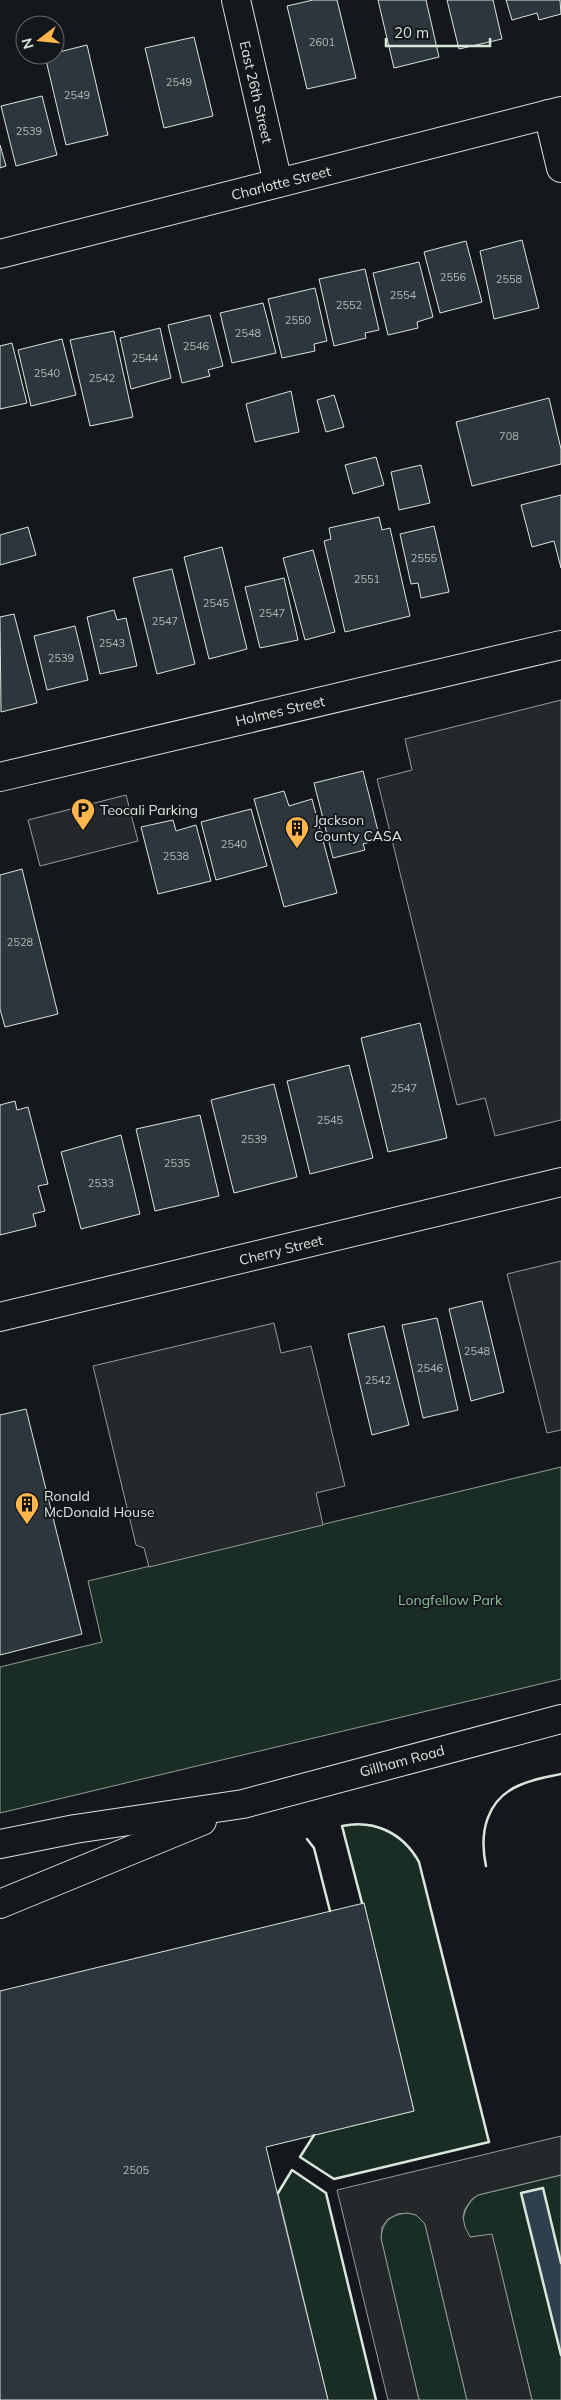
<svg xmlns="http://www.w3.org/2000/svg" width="561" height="2400" font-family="Mulish,sans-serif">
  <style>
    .green { fill: #1a2d24; stroke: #939e99 }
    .parking { fill: #24282b; stroke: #939e99 }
    .water { fill: #2f3f4d; stroke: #939e99 }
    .building { fill: #2c363c; stroke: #d8e6dc }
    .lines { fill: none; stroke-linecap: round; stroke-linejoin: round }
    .street-casing { stroke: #d8e6dc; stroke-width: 30 }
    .secondary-casing { stroke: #d8e6dc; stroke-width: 30 }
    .street { stroke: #14181c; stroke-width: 28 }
    .secondary { stroke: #14181c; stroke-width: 28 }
    .wall { stroke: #d8e6dc; stroke-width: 2.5 }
    .labels { text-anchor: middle; stroke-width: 4; stroke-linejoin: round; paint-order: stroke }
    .number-label { font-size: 11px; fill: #adbab4 }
    .street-label { font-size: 14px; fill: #d8e6dc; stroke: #14181c }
    .poi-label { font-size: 14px; fill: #d8e6dc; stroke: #14181c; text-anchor: start }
    .park-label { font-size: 14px; fill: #8ac095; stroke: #14181c }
  </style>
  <rect width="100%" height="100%" fill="#14181c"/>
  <g class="green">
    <path d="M561,1467V1679L0,1813V1667L102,1642L88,1581Z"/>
    <path d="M356,1824C384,1826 404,1837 419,1862L489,2142L334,2179L300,2157L314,2135L414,2111L364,1903H362L342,1826Z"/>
    <path d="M292,2170L326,2193L376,2400H328L278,2193Z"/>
    <path d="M561,2175V2263L543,2188L521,2193L561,2355V2400H532L492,2235L470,2237C457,2224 465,2204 478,2195Z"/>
    <path d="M408,2213L416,2215L425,2224L467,2400H419L381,2239C382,2222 391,2214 408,2213Z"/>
  </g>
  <g class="parking">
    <path d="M561,700V1120L495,1136L485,1098L457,1105L377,779L412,770L405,739Z"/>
    <path d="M126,795L138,841L40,866L28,820Z"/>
    <path d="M561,1261V1430L547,1433L507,1274Z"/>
    <path d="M274,1323L281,1353L311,1346L345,1486L316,1493L323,1525L149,1567L144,1548L136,1545L93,1366Z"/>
    <path d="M561,2136V2175L478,2195L472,2199L465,2209L463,2217L465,2227L470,2237L492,2234L532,2400H467L425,2224L416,2215L408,2213L398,2214L388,2219L382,2227L381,2238L419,2400H388L337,2190Z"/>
  </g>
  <path class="water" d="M543,2188L561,2263V2355L521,2193Z"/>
  <g class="building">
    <path d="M313,0H337L356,78L307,89L287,6Z"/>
    <path d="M378,0H426L439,57L394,68Z"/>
    <path d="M447,0H493L502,39L459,49Z"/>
    <path d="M506,0H560L561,14L539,20L537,13L512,20Z"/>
    <path d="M194,37L213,116L164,128L145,48Z"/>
    <path d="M87,45L108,135L66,145L45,56L55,55V53Z"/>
    <path d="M42,96L57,155L16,166L1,106Z"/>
    <path d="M0,145L6,166L0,168Z"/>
    <path d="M522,240L539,308L494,319L480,251Z"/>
    <path d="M466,241L482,302L440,313L424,252Z"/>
    <path d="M419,262L433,317L417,322L418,328L388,335L373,273Z"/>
    <path d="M365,269L379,330L365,333L366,338L334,346L319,279Z"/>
    <path d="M315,288L327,341L314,344L315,351L282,358L268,299Z"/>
    <path d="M263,303L276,353L232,363L220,313Z"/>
    <path d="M210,315L223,366L208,370L210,376L182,383L168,325Z"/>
    <path d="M160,328L171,378L131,389L120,338Z"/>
    <path d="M114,331L133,417L90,426L70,340Z"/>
    <path d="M62,339L76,395L31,406L18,350Z"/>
    <path d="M12,343L27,403L0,409V346Z"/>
    <path d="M291,391L299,432L255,442L246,404Z"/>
    <path d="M334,395L344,427L326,432L317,400Z"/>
    <path d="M549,398L561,449V464L472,486L456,422Z"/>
    <path d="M376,457L384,485L353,494L345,465Z"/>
    <path d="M421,465L430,503L399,510L391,472Z"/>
    <path d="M561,495V568L554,541L532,547L521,505Z"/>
    <path d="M379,517L382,530L390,528L410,616L345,632L324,541L331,539L329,528Z"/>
    <path d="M434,526L449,592L421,598L418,583L411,584L400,534Z"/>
    <path d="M28,527L36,555L0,565V535Z"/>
    <path d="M222,547L247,649L209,659L184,557Z"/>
    <path d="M313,550L335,632L305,640L283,558Z"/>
    <path d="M172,569L195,664L157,674L133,578Z"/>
    <path d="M284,578L298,640L260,648L245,587Z"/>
    <path d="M114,610L117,620L126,618L137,666L100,674L87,617Z"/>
    <path d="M14,614L37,703L1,712L0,617Z"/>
    <path d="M75,626L88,680L47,690L34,636Z"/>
    <path d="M363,771L380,839L363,844L365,850L333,858L314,783Z"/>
    <path d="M284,791L289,806L312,799L337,893L284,907L254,799Z"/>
    <path d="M251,809L267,866L216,880L201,822Z"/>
    <path d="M173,820L176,831L196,825L211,881L158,894L141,827Z"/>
    <path d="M22,869L58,1014L5,1027L0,1009V875Z"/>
    <path d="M420,1023L447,1138L388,1152L361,1038Z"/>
    <path d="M349,1065L373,1158L310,1174L287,1081Z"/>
    <path d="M274,1084L297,1177L234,1193L211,1100Z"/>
    <path d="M15,1101L17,1110L28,1107L48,1184L38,1186L45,1211L33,1214L36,1226L0,1235V1105Z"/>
    <path d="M200,1115L219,1196L155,1211L136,1129Z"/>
    <path d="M121,1135L140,1214L81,1229L61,1152Z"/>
    <path d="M482,1301L504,1392L471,1401L449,1309Z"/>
    <path d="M437,1318L458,1410L423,1418L402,1325Z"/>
    <path d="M384,1326L409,1425L372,1435L348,1334Z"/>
    <path d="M26,1409L82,1634L0,1655V1415Z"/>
    <path d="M364,1903L414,2111L266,2147L328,2400H0V1991Z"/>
  </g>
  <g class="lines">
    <g class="street-casing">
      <g id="street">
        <path d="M236,0L278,183"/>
        <path d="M548,114L561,168"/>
        <path d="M0,1317L561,1182"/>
      </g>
    </g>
    <g class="secondary-casing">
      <g id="secondary">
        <path d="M0,254L561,111"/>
        <path d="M0,777L561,645"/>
        <path d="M0,1844L75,1829L243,1804L561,1719"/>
        <path d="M0,1904L202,1821"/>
      </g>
    </g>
    <use href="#street" class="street"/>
    <use href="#secondary" class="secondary"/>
    <g class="wall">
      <path d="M307,1839L314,1848L330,1911"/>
      <path d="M486,1866C479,1833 486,1799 520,1785C533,1779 548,1777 561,1774"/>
      <path d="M314,2135L300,2157L334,2179L489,2142L419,1862C403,1833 374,1819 342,1826L362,1903"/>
      <path d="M278,2193L292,2170L326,2193L376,2400"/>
      <path d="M561,2263L543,2188L521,2193L561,2355"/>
    </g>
  </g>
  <defs>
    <g id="parking-pin" transform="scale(1.25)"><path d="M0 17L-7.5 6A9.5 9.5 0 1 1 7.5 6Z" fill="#ffb74d" stroke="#14181c"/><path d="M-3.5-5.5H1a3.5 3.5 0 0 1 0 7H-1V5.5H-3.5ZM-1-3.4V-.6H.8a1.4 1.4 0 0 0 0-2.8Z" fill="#111"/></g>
    <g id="building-pin" transform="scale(1.25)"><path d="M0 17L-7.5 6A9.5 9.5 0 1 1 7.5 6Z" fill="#ffb74d" stroke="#14181c"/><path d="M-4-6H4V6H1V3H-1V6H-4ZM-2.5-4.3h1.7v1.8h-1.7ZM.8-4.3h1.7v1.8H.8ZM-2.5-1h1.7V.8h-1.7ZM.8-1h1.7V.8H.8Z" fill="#111"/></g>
  </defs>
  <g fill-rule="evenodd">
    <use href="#parking-pin" x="83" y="810"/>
    <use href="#building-pin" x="297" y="828"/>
    <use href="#building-pin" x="27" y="1504"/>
  </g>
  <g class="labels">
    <g class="number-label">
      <text x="322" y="46">2601</text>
      <text x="179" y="86">2549</text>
      <text x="77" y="99">2549</text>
      <text x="29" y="135">2539</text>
      <text x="453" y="281">2556</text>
      <text x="509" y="283">2558</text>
      <text x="403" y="299">2554</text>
      <text x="349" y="309">2552</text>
      <text x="298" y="324">2550</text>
      <text x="248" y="337">2548</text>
      <text x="196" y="350">2546</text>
      <text x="145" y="362">2544</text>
      <text x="47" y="377">2540</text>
      <text x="102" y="382">2542</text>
      <text x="509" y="440">708</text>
      <text x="424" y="562">2555</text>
      <text x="367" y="583">2551</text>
      <text x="216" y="607">2545</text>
      <text x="272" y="617">2547</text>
      <text x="165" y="625">2547</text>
      <text x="112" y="647">2543</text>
      <text x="61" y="662">2539</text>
      <text x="234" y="848">2540</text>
      <text x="176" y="860">2538</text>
      <text x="20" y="946">2528</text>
      <text x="404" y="1092">2547</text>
      <text x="330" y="1124">2545</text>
      <text x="254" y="1143">2539</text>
      <text x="177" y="1167">2535</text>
      <text x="101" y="1187">2533</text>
      <text x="477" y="1355">2548</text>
      <text x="430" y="1372">2546</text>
      <text x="378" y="1384">2542</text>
      <text x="136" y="2174">2505</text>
    </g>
    <g class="street-label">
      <text transform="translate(256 92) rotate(77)" y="5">East 26th Street</text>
      <text transform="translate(281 183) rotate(-14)" y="5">Charlotte Street</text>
      <text transform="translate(280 711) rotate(-13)" y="5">Holmes Street</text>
      <text transform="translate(281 1250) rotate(-14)" y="5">Cherry Street</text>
      <text transform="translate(402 1761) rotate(-15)" y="5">Gillham Road</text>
    </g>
    <g class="poi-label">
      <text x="100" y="815">Teocali Parking</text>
      <text x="314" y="825">Jackson<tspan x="314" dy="16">County CASA</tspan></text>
      <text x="44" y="1501">Ronald<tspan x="44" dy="16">McDonald House</tspan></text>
    </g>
    <g class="park-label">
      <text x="450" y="1605">Longfellow Park</text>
    </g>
  </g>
  <g transform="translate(40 40) rotate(254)"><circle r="24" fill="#14181c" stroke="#626a69"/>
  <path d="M0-4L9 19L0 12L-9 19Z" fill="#ffb74d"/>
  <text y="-8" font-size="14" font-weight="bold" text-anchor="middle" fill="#d8e6dc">N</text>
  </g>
  <path d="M386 38v8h104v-8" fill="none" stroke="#d8e6dc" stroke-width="2.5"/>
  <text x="394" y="38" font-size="15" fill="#d8e6dc" stroke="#14181c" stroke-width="4" paint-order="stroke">20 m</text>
</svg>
